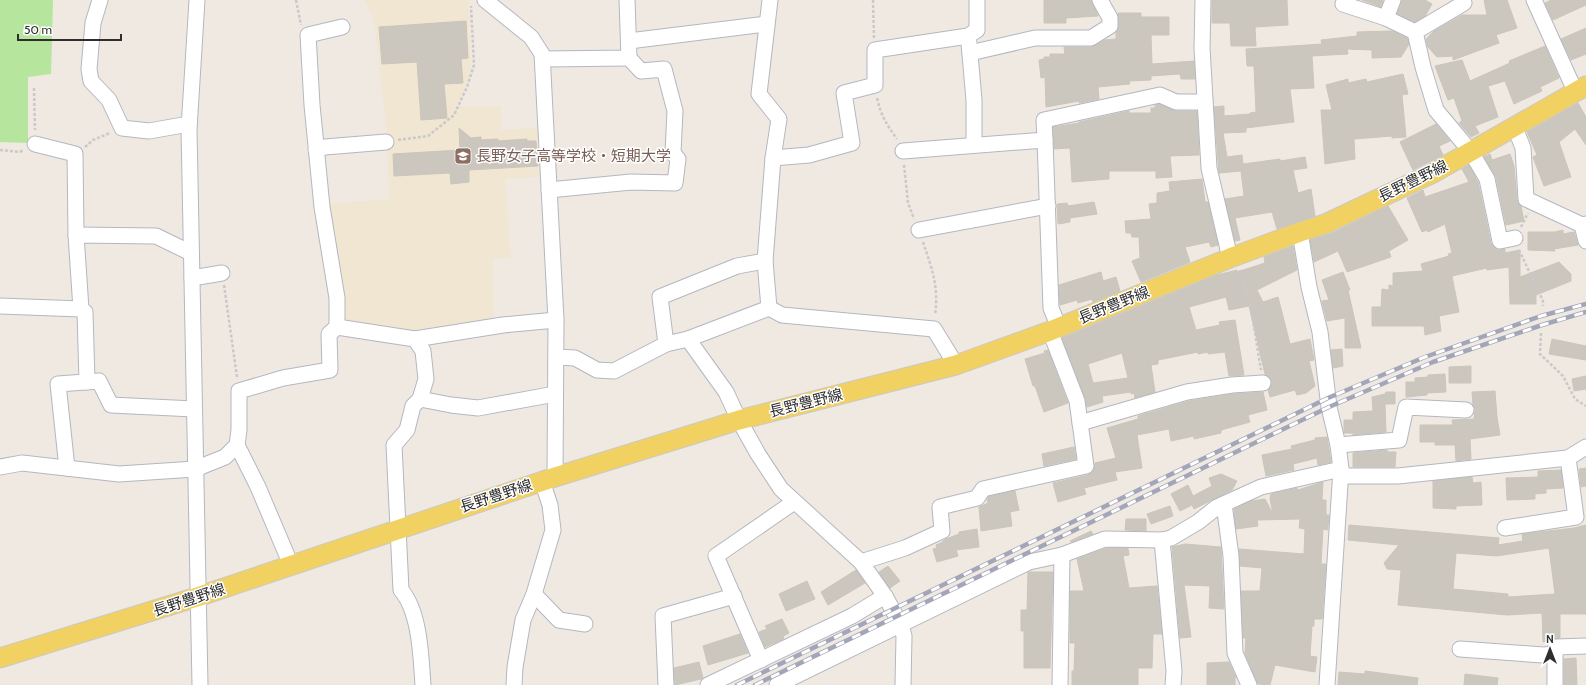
<svg xmlns="http://www.w3.org/2000/svg" width="1586" height="685" font-family="Cabin,'Noto Sans JP',sans-serif">
  <style>
    .education { fill: #f0e6d1 }
    .green { fill: #b6e59e }
    .building { fill: #cbc7bf; stroke: #cbc5ba; fill-rule: evenodd }
    .lines { fill: none; stroke-linecap: round; stroke-linejoin: round }
    .minor-casing { stroke: #b4b7c1; stroke-width: 17 }
    .major-casing { stroke: #c9c9c9; stroke-width: 21 }
    .path { stroke: #c9c9c9; stroke-width: 2.5; stroke-dasharray: 3 2; stroke-linecap: butt }
    .minor { stroke: #fff; stroke-width: 15 }
    .major { stroke: #f2d163; stroke-width: 19 }
    .rail-casing { stroke: #a3a6b8; stroke-width: 4.5 }
    .rail { stroke: #fff; stroke-width: 3; stroke-dasharray: 9; stroke-linecap: butt }
    .labels { text-anchor: middle; stroke-width: 3; stroke-linejoin: round; paint-order: stroke }
    .education-label { font-size: 15px; fill: #785e54; stroke: #fff; text-anchor: start }
    .street-label { font-size: 15px; fill: #2e2e2e; stroke: #fff }
  </style>
  <rect width="100%" height="100%" fill="#efe9e1"/>
  <path class="education" d="M364,0H468L471,69L465,89L456,106H501V130L538,128L539,177L505,179L511,258H493L494,321L405,331L344,323L326,204L389,199L387,135L374,19Z"/>
  <path class="green" d="M0,0H53L51,74L28,77V143L0,142Z"/>
  <g class="building">
    <path d="M1044,0H1091L1098,16L1066,18V23H1044Z"/>
    <path d="M1212,0H1287L1288,25L1255,27L1256,46H1231L1230,23H1212Z"/>
    <path d="M1362,0H1383L1381,7Z"/>
    <path d="M1402,0H1425L1432,4L1425,16L1415,22L1397,14Z"/>
    <path d="M1484,0H1507L1517,28L1496,35L1499,43L1453,60V56L1437,57L1428,47L1426,39L1434,31L1462,15H1487Z"/>
    <path d="M1551,0H1586V5L1553,20L1545,3Z"/>
    <path d="M1118,13H1141V17H1169V35H1151L1152,64L1194,61L1195,79H1181L1180,74L1151,76V80L1129,81L1130,84L1098,87L1099,99L1079,103V101L1046,107L1045,77L1041,78L1039,60L1044,59V57H1050V54H1065L1064,47H1091L1105,40L1116,39V33L1119,26Z"/>
    <path d="M466,21L468,58L461,59L463,83L444,84L447,118L421,120L417,62L382,64L379,27Z"/>
    <path d="M1586,28V54L1571,60L1561,39Z"/>
    <path d="M1392,31L1407,38L1409,44L1401,57L1372,58V50L1347,49L1348,54L1312,56L1314,88L1290,89L1294,122L1246,128V132L1223,133L1227,157L1242,155L1243,164L1280,159V161L1305,157L1307,168L1293,170L1298,193L1311,189L1315,216L1277,229L1272,212L1235,218L1240,240L1235,241L1225,199L1244,196L1241,171L1219,173L1214,107L1224,106V116L1250,114V113L1256,112L1254,66H1247L1246,49L1322,44L1321,40L1357,36V32Z"/>
    <path d="M1545,46L1559,78L1540,87L1542,91L1514,104L1505,81L1488,86L1498,117L1475,126L1479,133L1471,137L1459,123L1462,121L1454,98L1448,100L1435,66L1462,60L1470,81L1510,63L1509,61Z"/>
    <path d="M1403,74L1408,94L1402,95L1406,137L1392,138V136L1354,139L1355,159L1325,164L1321,110H1332L1326,85L1348,79V83L1366,79L1367,82Z"/>
    <path d="M1578,103L1586,117V145L1575,129L1559,142L1571,177L1544,186L1533,157L1537,155L1527,132Z"/>
    <path d="M1159,104L1176,111H1197L1199,155L1170,156L1172,177L1156,178V171H1109V179L1072,182L1070,148L1054,149L1053,127L1079,123V122L1129,111V113H1151V108H1155V105Z"/>
    <path d="M1436,124L1450,141L1439,146L1443,155L1413,170L1400,142Z"/>
    <path d="M459,128L471,138L481,137V140L498,139V141L527,139V141H536L538,166L469,170V182L451,184L450,173L394,176L393,154L460,150Z"/>
    <path d="M1490,154L1492,160L1510,154L1514,166L1517,200L1521,206L1524,221L1506,225L1496,177L1484,157Z"/>
    <path d="M1469,165L1478,182L1491,243L1494,247L1498,250L1505,249V253L1520,250V277L1559,262L1571,274V281L1536,295V304H1510L1509,267L1487,270V268L1452,276L1459,312L1439,316L1441,331L1425,335L1424,326H1372V307H1381L1382,289L1389,290V285L1393,286V273L1423,271L1421,264L1449,256L1448,254L1452,253L1445,224L1428,232L1427,230L1422,232L1407,198L1423,190L1425,197L1469,182L1462,169Z"/>
    <path d="M1202,179L1205,202H1208L1218,245L1211,247L1209,242L1185,247L1190,262L1141,282L1132,261L1140,258L1139,237H1132L1131,233H1126L1125,221L1151,219L1149,204L1157,203V193L1170,191L1169,182Z"/>
    <path d="M1094,202L1097,214L1070,218V222L1058,224L1057,204L1067,203L1068,206Z"/>
    <path d="M1388,206L1408,240L1389,251L1391,257L1347,272L1338,251L1314,262L1310,240L1330,234Z"/>
    <path d="M1563,230V234L1574,232L1578,245L1554,249L1555,251L1528,250V232H1555Z"/>
    <path d="M1293,246L1297,270L1257,290L1263,302L1278,297L1290,344L1310,339L1314,360L1309,361L1315,386L1306,393L1297,395L1295,390L1270,397L1268,390L1271,387L1272,382L1270,378L1265,374L1249,306L1229,310L1226,297L1189,307L1196,330L1220,325L1219,322L1235,320L1244,375L1229,376L1225,352L1208,354V352L1198,354V352L1158,360V364L1151,365L1155,392L1135,398L1134,393L1131,394V392L1102,396L1103,402L1087,407L1085,398L1062,338L1217,275L1237,270V272L1265,263L1264,257ZM1122,353L1128,378L1093,383L1088,364Z"/>
    <path d="M1101,272L1103,281L1116,277L1120,291L1093,302L1092,299L1078,303L1077,300L1060,305L1059,285Z"/>
    <path d="M1343,272L1350,290H1348L1361,348H1345V318L1327,321L1322,301L1329,300L1322,280Z"/>
    <path d="M1552,339L1586,346V360L1549,354Z"/>
    <path d="M1342,349L1343,366L1333,368L1331,350Z"/>
    <path d="M1048,350L1068,403L1044,412L1035,386H1033L1025,359L1045,353L1044,351Z"/>
    <path d="M1471,366V383H1449V367Z"/>
    <path d="M1445,374L1446,392L1427,393V395L1406,397V382H1415V378L1428,377V375Z"/>
    <path d="M1586,376V389L1574,391L1572,379Z"/>
    <path d="M1495,391L1497,417L1500,435L1470,439L1471,459L1456,461L1455,445H1435V442H1420V425H1453L1452,420L1474,419L1475,410L1473,405L1472,392Z"/>
    <path d="M1263,392L1267,410L1248,415L1250,422L1221,430V433L1194,439V436L1171,441L1169,429L1137,435L1142,468L1115,472L1117,480L1084,488L1086,494L1058,502L1053,483L1088,475L1094,469L1095,463L1116,458L1107,428L1138,419V416L1189,401L1233,394Z"/>
    <path d="M1386,392H1395V404H1385L1386,432L1353,435V433H1344V420H1353V412L1373,411L1372,397L1385,394Z"/>
    <path d="M1327,437L1331,462L1318,465L1317,458L1293,464L1294,470L1266,476L1262,455L1292,449L1291,446L1315,440V438Z"/>
    <path d="M1074,447L1076,459L1044,466L1042,454Z"/>
    <path d="M1387,450V452H1396L1395,467H1353V453Z"/>
    <path d="M1586,468V486L1581,487L1579,469Z"/>
    <path d="M1561,470L1563,488L1546,489V493L1535,494V499L1507,500L1506,478L1538,477V471Z"/>
    <path d="M1221,474L1237,481L1232,490L1194,509L1192,505L1180,511L1171,494L1188,485L1193,496L1212,486L1209,478Z"/>
    <path d="M1472,477L1473,483L1481,482L1482,505L1456,506V509L1433,508V481Z"/>
    <path d="M1323,482L1322,500H1326V515H1329L1328,526V530L1323,529L1321,564H1326L1322,619H1314V626H1312L1310,656L1317,657L1315,672L1275,665L1270,685L1258,684L1245,653L1246,638H1243L1241,591H1260L1262,568L1240,566L1239,549L1304,554L1305,529L1299,528L1300,519L1257,520L1258,526L1236,529L1234,509L1251,501L1265,499L1273,514L1270,499L1271,494L1297,488L1298,490Z"/>
    <path d="M1015,491L1019,510L1010,512L1012,526L981,531L979,507L988,503L987,499L988,497Z"/>
    <path d="M1170,506L1173,516L1151,524L1147,514Z"/>
    <path d="M1126,519H1146V531L1125,530Z"/>
    <path d="M1349,525L1499,538L1498,545L1523,541L1522,534L1574,528L1586,525V614H1560V638L1543,642L1542,613L1507,615L1398,605L1401,570L1387,569L1384,563L1399,545L1348,540ZM1549,548L1555,594L1508,597V594L1453,589L1456,553L1497,556Z"/>
    <path d="M977,529L979,547L956,550L958,556L937,562L933,549L937,548L936,545L943,542V541L946,539L959,534V532Z"/>
    <path d="M1091,531L1093,534L1071,542L1070,541Z"/>
    <path d="M1185,544L1221,547L1224,609L1209,608L1210,586L1184,585L1191,637L1180,638L1172,547Z"/>
    <path d="M1107,548H1128L1129,555L1123,556L1129,588L1157,586L1162,634H1153L1152,668H1138V685H1072V671H1074L1075,643H1070V591H1084L1077,559Z"/>
    <path d="M888,566L900,581L890,588L879,572Z"/>
    <path d="M856,570L865,583L828,605L821,592Z"/>
    <path d="M1028,572H1053L1050,668H1024V631H1021V610H1027Z"/>
    <path d="M807,581L815,599L786,611L779,594Z"/>
    <path d="M782,619L789,633L783,636L784,639L765,647L759,632L767,629L765,626Z"/>
    <path d="M740,634L748,653L708,665L703,646Z"/>
    <path d="M1576,658L1577,685H1564V659Z"/>
    <path d="M699,662L703,678L701,679L675,685L674,668Z"/>
    <path d="M1229,662L1236,678H1235V685H1207V663Z"/>
    <path d="M1365,671L1418,678L1417,685H1338L1339,672L1365,674Z"/>
    <path d="M1465,674L1498,678L1497,685H1464Z"/>
  </g>
  <g class="lines">
    <g class="minor-casing">
      <g id="minor">
        <path d="M100,0L93,23L89,69L91,81L109,100L122,128L149,131L189,124"/>
        <path d="M197,0L189,129L200,685"/>
        <path d="M485,0L531,37L542,54L556,320L555,477"/>
        <path d="M770,0L759,94L779,119L773,158L765,261L769,308L688,339L726,392L739,420L758,454L781,489L861,562L885,596L901,625L904,636L903,685"/>
        <path d="M1203,0L1202,48L1209,168L1230,258"/>
        <path d="M1534,0L1575,91"/>
        <path d="M1343,4L1386,18L1415,32L1464,3"/>
        <path d="M1386,18L1393,0"/>
        <path d="M342,27L308,35L312,105L322,207L337,298V327L415,339L503,325L556,320"/>
        <path d="M1415,32L1423,67L1436,110L1471,152L1487,179L1500,241L1515,238"/>
        <path d="M629,41L766,24"/>
        <path d="M969,43L974,100V145"/>
        <path d="M970,53L1035,38H1091L1110,26V18L1100,0"/>
        <path d="M543,59L629,58L627,0"/>
        <path d="M1514,125L1523,148L1526,199L1582,225L1586,224"/>
        <path d="M1045,140L1051,308L1059,328"/>
        <path d="M35,144L75,154L76,235"/>
        <path d="M316,150L325,147L386,142"/>
        <path d="M903,151L1045,140L1044,120L1160,95L1176,102H1205"/>
        <path d="M773,158L809,155L852,143L844,93L875,85V50L968,36L977,30V0"/>
        <path d="M549,190L631,182L675,183L678,159L673,153L675,111L664,69L641,71L629,58"/>
        <path d="M1582,225L1586,241"/>
        <path d="M919,230L1048,206"/>
        <path d="M1300,232L1309,287L1320,332L1329,407L1338,445L1341,469L1327,685"/>
        <path d="M192,278L222,273"/>
        <path d="M0,306L81,309"/>
        <path d="M769,308L782,315L934,329L956,365"/>
        <path d="M415,339L423,351L426,379L420,399L413,406L407,430L394,445L401,590C420,612 421,657 423,685"/>
        <path d="M688,339L666,344L660,297L737,266L765,261"/>
        <path d="M556,357L575,358L597,370L614,371L666,344"/>
        <path d="M87,382L85,312L81,309L76,235L156,236L191,253"/>
        <path d="M420,399L451,405L478,408L555,394"/>
        <path d="M1080,423L1187,392L1232,385L1263,383"/>
        <path d="M237,445L258,487L291,565"/>
        <path d="M1338,445L1399,440L1406,407L1466,410"/>
        <path d="M0,467L22,463L119,474L195,469L225,457L237,445L239,430V391L283,378L330,370L329,334L337,327"/>
        <path d="M67,468L58,384L99,381L111,405L194,409"/>
        <path d="M1341,476H1398L1568,458"/>
        <path d="M1224,504L1231,556L1235,653L1249,685"/>
        <path d="M1505,528L1576,517L1568,458L1586,447"/>
        <path d="M1162,540L1174,671L1173,685"/>
        <path d="M861,562L905,548L942,531L940,507L977,498L983,489L1086,466L1077,401L1050,331"/>
        <path d="M534,594L559,620L585,624"/>
        <path d="M1460,649L1543,655L1555,654V685"/>
        <path d="M1555,654L1556,647L1586,646"/>
        <path d="M761,660L716,556L794,502"/>
        <path d="M514,685L515,667L523,620L534,594L553,530L550,505L542,481"/>
        <path d="M666,685L663,616L734,596"/>
        <path d="M708,685L852,616L885,596"/>
        <path d="M777,685L1029,562L1062,555L1105,539L1162,540L1171,538L1198,522L1217,507L1261,487L1341,469"/>
        <path d="M1060,685L1062,555"/>
      </g>
    </g>
    <g class="major-casing">
      <path id="major" d="M0,658L197,597L555,477L739,420L956,365L1050,331L1230,258L1300,232L1325,224L1433,173L1586,86"/>
    </g>
    <g class="path">
      <path d="M296,0L301,25"/>
      <path d="M873,0L874,38"/>
      <path d="M34,88L35,130"/>
      <path d="M877,98C881,116 887,125 897,139"/>
      <path d="M398,140L428,136L454,115L467,87L474,65L471,6"/>
      <path d="M85,147L93,140L110,133"/>
      <path d="M0,150L20,152L23,150"/>
      <path d="M904,165L908,203L914,219"/>
      <path d="M1521,227L1528,213"/>
      <path d="M923,242C932,269 939,286 935,315"/>
      <path d="M1519,250L1543,301V306"/>
      <path d="M1240,270L1251,308L1261,370"/>
      <path d="M224,285L237,377"/>
      <path d="M1541,333L1540,354L1563,376L1575,399L1586,406"/>
    </g>
    <use href="#minor" class="minor"/>
    <use href="#major" class="major"/>
    <g class="rail-casing">
      <g id="rail">
        <path d="M737,685L1328,398L1425,357L1541,316L1586,304"/>
        <path d="M755,685L1329,407L1433,362L1542,325L1586,312"/>
      </g>
    </g>
    <use href="#rail" class="rail"/>
  </g>
  <defs>
    <g id="school-square" transform="scale(0.9)"><rect x="-9" y="-9" width="18" height="18" rx="4" fill="#8d6e63" stroke="#fff"/><path d="M0-5L7-2L0 1L-7-2ZM-4 1L0 2.5L4 1V4Q0 6-4 4Z" fill="#fff"/></g>
  </defs>
  <g fill-rule="evenodd">
    <use href="#school-square" x="463" y="156"/>
  </g>
  <g class="labels">
    <g class="education-label">
      <text x="476" y="161">長野女子高等学校・短期大学</text>
    </g>
    <g class="street-label">
      <text transform="translate(1413 181) rotate(-26)" y="5">長野豊野線</text>
      <text transform="translate(1114 305) rotate(-22)" y="5">長野豊野線</text>
      <text transform="translate(806 403) rotate(-14)" y="5">長野豊野線</text>
      <text transform="translate(496 496) rotate(-18)" y="5">長野豊野線</text>
      <text transform="translate(189 600) rotate(-18)" y="5">長野豊野線</text>
    </g>
  </g>
  <g transform="translate(1550 649)" stroke="#ffffff" stroke-width="3" paint-order="stroke">
  <path d="M0-3L7 15L0 10L-7 15Z" fill="#2e2e2e"/>
  <text y="-6" font-size="11" font-weight="bold" text-anchor="middle" fill="#2e2e2e">N</text>
  </g>
  <path d="M18 34v6h103v-6" fill="none" stroke="#2e2e2e" stroke-width="2"/>
  <text x="24" y="34" font-size="12" fill="#2e2e2e" stroke="#ffffff" stroke-width="3" paint-order="stroke">50 m</text>
</svg>
